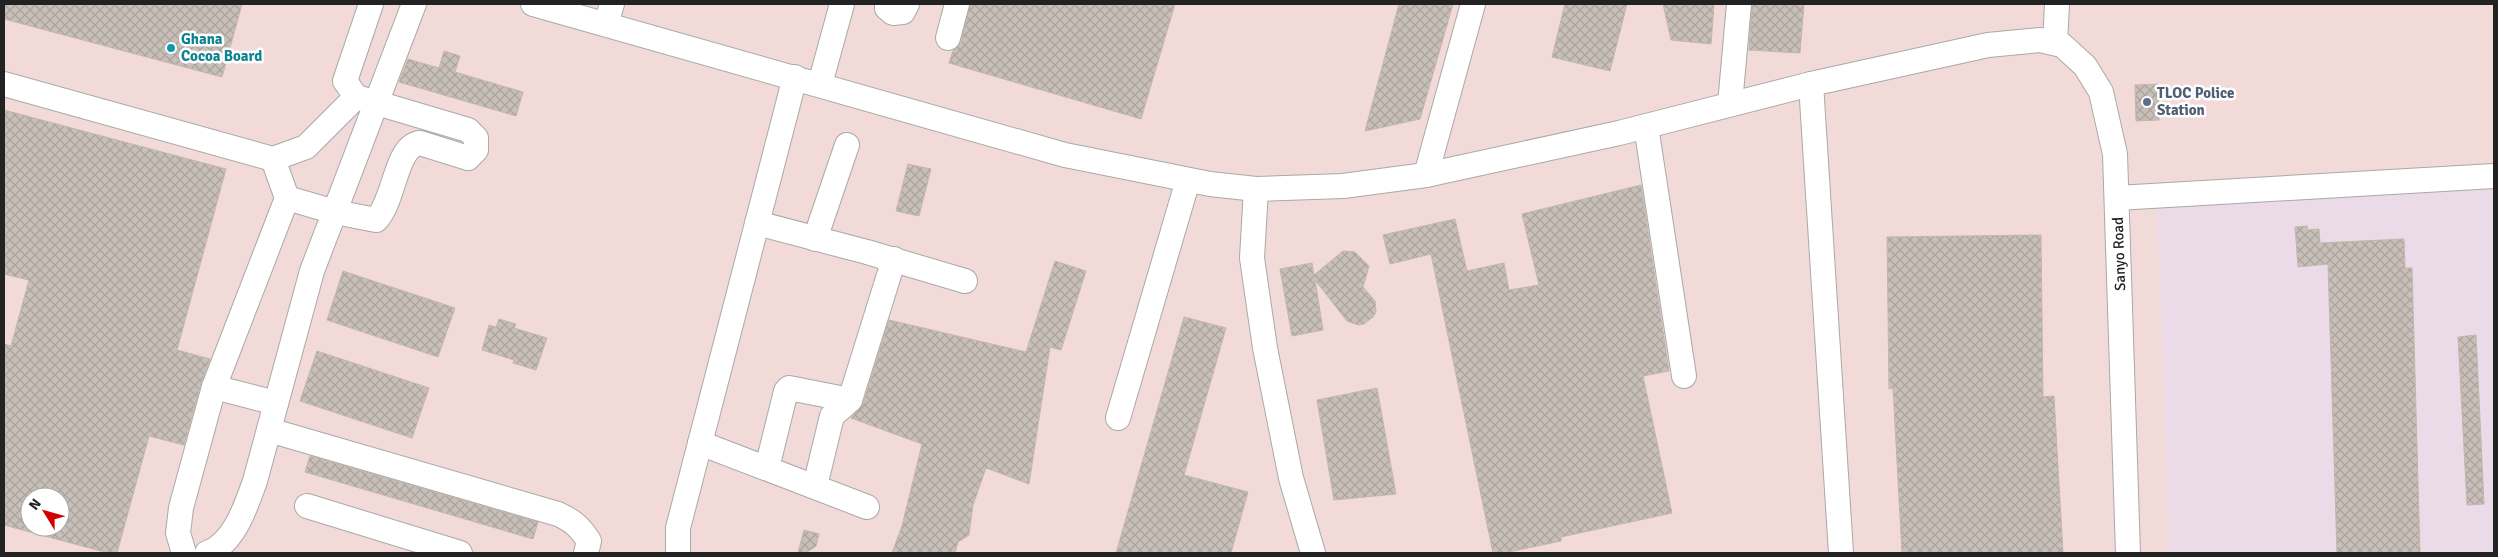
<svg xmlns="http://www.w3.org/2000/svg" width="2498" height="557" font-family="Signika,sans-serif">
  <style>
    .commercial { fill: #f2dad9; fill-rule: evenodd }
    .industrial { fill: #ebdbe8 }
    .building { fill: url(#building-cross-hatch); stroke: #c4b6ab; fill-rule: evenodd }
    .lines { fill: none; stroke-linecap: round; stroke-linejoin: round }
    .minor-casing { stroke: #a9a9a9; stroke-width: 26 }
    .minor { stroke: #fff; stroke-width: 24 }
    .culture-dot { fill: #0f9aa8; stroke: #fff; stroke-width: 2 }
    .service-dot { fill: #5c6f8a; stroke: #fff; stroke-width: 2 }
    .labels { text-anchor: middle; stroke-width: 5; stroke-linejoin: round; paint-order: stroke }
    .culture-label { font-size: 15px; font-weight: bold; fill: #0d838f; stroke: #fff; text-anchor: start }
    .service-label { font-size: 15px; font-weight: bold; fill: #4e5e75; stroke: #fff; text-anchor: start }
    .street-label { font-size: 15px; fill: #222; stroke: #fff }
  </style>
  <defs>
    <pattern id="building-cross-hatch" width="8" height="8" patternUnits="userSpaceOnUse" patternTransform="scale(1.25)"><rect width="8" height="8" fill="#c7bfb8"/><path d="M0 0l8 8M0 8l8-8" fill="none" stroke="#aba49e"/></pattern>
  </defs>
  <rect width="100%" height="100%" fill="#f2efe9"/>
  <path class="commercial" d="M4,4H2494V553H4ZM30,497H60V527H30Z"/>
  <path class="industrial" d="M2494,184V553H2170L2157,200Z"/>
  <g class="building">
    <path d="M4,4H242L222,77L4,19Z"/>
    <path d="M970,4H1175L1141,119L949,63L953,51L961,42Z"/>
    <path d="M1399,4H1453L1420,119L1365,131Z"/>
    <path d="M1565,4H1627L1610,71L1552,57Z"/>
    <path d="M1663,4H1714L1711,44L1671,40Z"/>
    <path d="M1752,4H1804L1800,53L1749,50Z"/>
    <path d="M444,51L460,56L455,72L523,92L516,116L399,82L408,59L439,68Z"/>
    <path d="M2158,84L2159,120L2136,121L2135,85Z"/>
    <path d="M4,110L226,169L177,350L210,359L201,383L184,445L149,436L117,553H108L4,525V344L11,346L29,280L4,274ZM30,497H60V527H30Z"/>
    <path d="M908,164L931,169L919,216L896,211Z"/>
    <path d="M1641,185L1669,371L1643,376L1672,513L1561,537V541L1504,553H1493L1431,254L1390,264L1383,235L1455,219L1467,271L1504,263L1509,290L1539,285L1522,214Z"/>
    <path d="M2307,226L2308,230L2319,229L2320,243L2404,239L2405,268H2412L2420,553H2337L2328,264L2298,267L2295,227Z"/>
    <path d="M2041,235L2043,397L2054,396L2063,553H1902L1893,388L1889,389L1887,237Z"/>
    <path d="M1343,251L1355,252L1369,266L1363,287L1375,301L1376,312L1373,317L1364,324L1358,325L1347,321L1315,280L1323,330L1292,336L1280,269L1312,263L1314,275Z"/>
    <path d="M1055,261L1086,271L1061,350L1050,347L1029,484L986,468L973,505L969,535L958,542L955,553H892L902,526L922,444L851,418L863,404L889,320L1026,352Z"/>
    <path d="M343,271L455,308L438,357L327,320Z"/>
    <path d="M1184,317L1226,328L1184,475L1248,492L1231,553H1116Z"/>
    <path d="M499,319L516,324L514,328L547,338L536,370L513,363L514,360L482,350L489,325L496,327Z"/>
    <path d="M2476,335L2484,504L2467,505L2458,337Z"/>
    <path d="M317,351L429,388L412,438L300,401Z"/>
    <path d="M1377,388L1396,494L1334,500L1317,400Z"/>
    <path d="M310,456L538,522L533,539L305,472Z"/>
    <path d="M804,530L819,534L816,546L806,553H798Z"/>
  </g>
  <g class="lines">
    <g class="minor-casing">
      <g id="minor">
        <path d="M533,4L1065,155L1210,184L1256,189L1343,186L1426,175L1619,133L1811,84L1988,45L2040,40L2062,45L2085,66L2101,92L2115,154L2128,553"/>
        <path d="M887,4V8L893,13L903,12L907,4"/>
        <path d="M606,24L612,4"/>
        <path d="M948,38L957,4"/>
        <path d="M2055,43L2057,4"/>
        <path d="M4,84L273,159"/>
        <path d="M820,84L842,4"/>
        <path d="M1811,84L1841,553"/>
        <path d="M1730,104L1739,4"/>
        <path d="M1646,126L1684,376"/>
        <path d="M1426,175L1473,4"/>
        <path d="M1256,189L1252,258L1265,348L1291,478L1313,553"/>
        <path d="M287,198L335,212L376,220C395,201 395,146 420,143L468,158L476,150V138L468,130L360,98"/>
        <path d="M2117,198L2494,176"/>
        <path d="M757,223L867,252L965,281"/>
        <path d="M815,239L847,145"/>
        <path d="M214,387L276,403"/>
        <path d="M1118,418L1188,180"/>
        <path d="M269,430L558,514C573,521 580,527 589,541L586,553"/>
        <path d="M700,443L867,507"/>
        <path d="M767,468L786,391L789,388L850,400"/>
        <path d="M815,486L832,416L850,400L894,259"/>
        <path d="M307,506L460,553"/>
        <path d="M184,553L178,533L181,508L214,387L287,198L273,159L306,147L356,97L345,81L371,4"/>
        <path d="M207,553C234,544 246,506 255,481L312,271L414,4"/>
        <path d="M678,553V528L795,77"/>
      </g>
    </g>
    <use href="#minor" class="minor"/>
  </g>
  <circle class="culture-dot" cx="171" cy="48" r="5"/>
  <circle class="service-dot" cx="2147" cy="102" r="5"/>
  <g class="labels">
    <g class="culture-label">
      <text x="181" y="44">Ghana<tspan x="181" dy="17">Cocoa Board</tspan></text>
    </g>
    <g class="service-label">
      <text x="2157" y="98">TLOC Police<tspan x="2157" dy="17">Station</tspan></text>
    </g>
    <g class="street-label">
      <text transform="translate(2119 254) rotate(-92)" y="5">Sanyo Road</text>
    </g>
  </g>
  <rect width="2498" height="557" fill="none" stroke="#222222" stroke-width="10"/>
  <g transform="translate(45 512) rotate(307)"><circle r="24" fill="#ffffff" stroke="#a7a7a7"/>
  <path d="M0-4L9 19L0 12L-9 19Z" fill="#d40000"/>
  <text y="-8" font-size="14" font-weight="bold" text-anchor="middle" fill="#222222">N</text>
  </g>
</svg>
